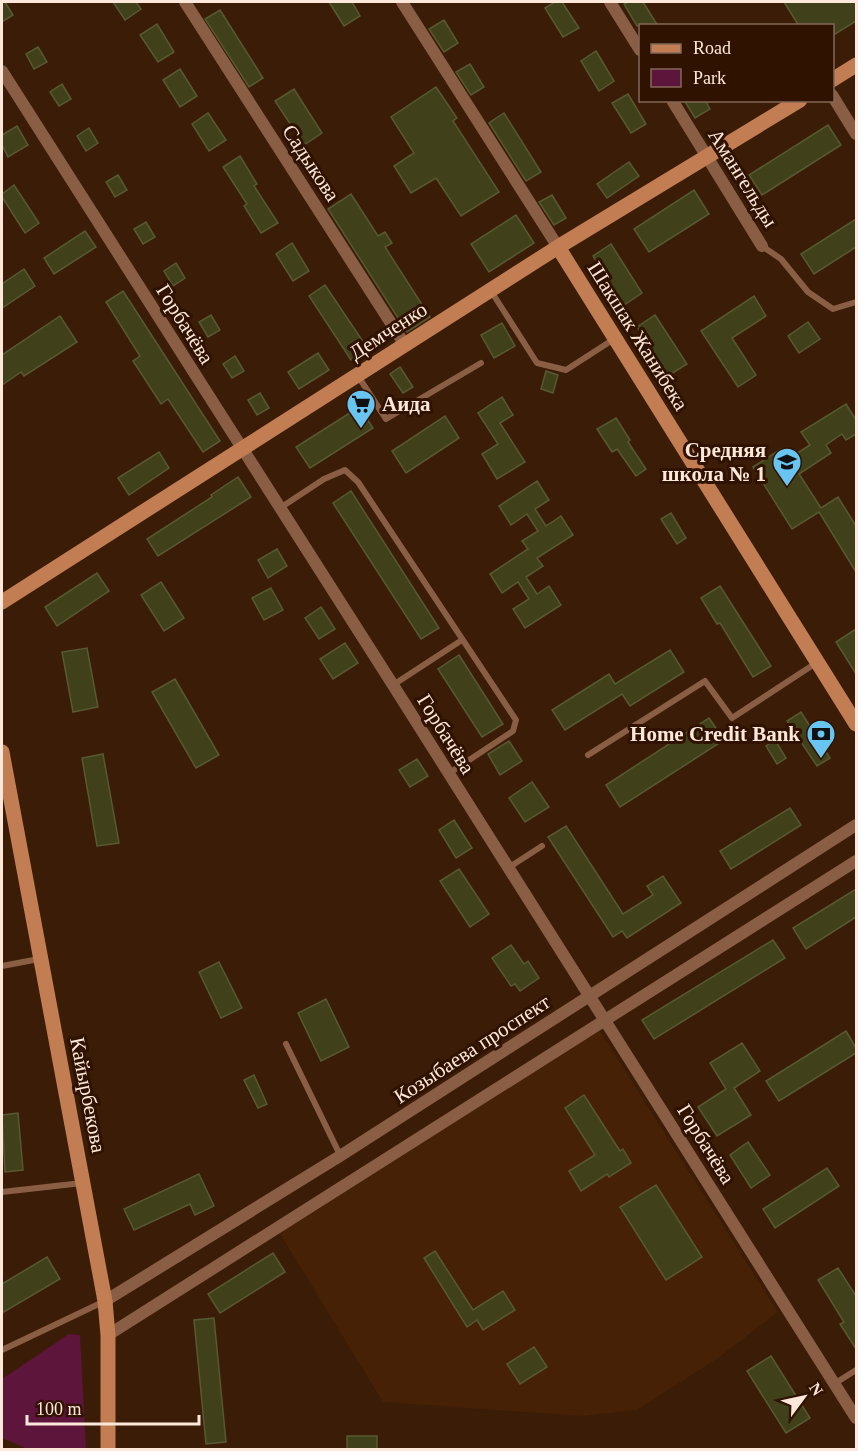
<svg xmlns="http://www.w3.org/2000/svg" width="858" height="1451" font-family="Georgia,serif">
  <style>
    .built { fill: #462106 }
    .green { fill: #5d153c }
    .building { fill: #40411a; stroke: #575932; stroke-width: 1.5 }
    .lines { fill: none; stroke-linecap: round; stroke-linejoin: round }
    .lane { stroke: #895e45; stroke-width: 6 }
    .street { stroke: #895e45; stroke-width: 12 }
    .secondary { stroke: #c27d53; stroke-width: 15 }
    .labels { text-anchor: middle; stroke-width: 6; stroke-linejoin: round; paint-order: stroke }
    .street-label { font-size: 21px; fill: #fee8dc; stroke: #301200 }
    .poi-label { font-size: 21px; font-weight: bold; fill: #fee8dc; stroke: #301200; text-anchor: end }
  </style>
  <rect width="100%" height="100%" fill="#3b1c06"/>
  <path class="built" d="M598,1028L778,1312L718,1358L637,1410L582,1416L383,1402L279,1232Z"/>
  <path class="green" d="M69,1334L80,1335L86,1449H28L2,1438V1379Z"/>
  <g class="building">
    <path d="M2,2H5L13,15L2,22Z"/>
    <path d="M113,2H136L141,9L125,20Z"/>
    <path d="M329,2H352L360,16L344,26Z"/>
    <path d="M555,2H562L579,28L563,37L545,8Z"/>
    <path d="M629,2H643L658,26H637L624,4Z"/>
    <path d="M784,2H856V21L832,36V26H799Z"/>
    <path d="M220,10L263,78L249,87L205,19Z"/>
    <path d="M444,20L458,43L444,52L429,29Z"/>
    <path d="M157,24L174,52L158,62L140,35Z"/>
    <path d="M38,47L47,62L34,69L26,54Z"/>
    <path d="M596,51L614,81L599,91L581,61Z"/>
    <path d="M470,64L484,87L471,95L456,72Z"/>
    <path d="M180,69L197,96L180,107L163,80Z"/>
    <path d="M62,84L71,99L59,106L50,92Z"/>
    <path d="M436,87L457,118L453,121L499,192L461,216L436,178L411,193L394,166L414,153L391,117Z"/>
    <path d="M294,89L322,133L304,145L275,101Z"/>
    <path d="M628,94L646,124L631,133L612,103Z"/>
    <path d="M684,100H705L710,109L695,118Z"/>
    <path d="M208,113L226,140L209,151L192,124Z"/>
    <path d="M504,113L541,172L526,181L489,123Z"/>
    <path d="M828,125L841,145L762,195L749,175Z"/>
    <path d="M17,126L28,145L8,157L2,145V135Z"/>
    <path d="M89,128L98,143L86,151L77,136Z"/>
    <path d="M240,156L257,184L254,186L278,223L261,233L244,206L247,204L223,167Z"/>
    <path d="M629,162L639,176L607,198L597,184Z"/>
    <path d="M118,175L127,190L115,197L106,182Z"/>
    <path d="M14,185L39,223L25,233L2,197V194Z"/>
    <path d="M694,190L709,214L649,252L634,229Z"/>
    <path d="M351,194L378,236L385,232L392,243L385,247L430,317L407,332L328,209Z"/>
    <path d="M552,195L566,218L554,225L539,202Z"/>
    <path d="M516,215L534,243L489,272L471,244Z"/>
    <path d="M856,219V247L814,274L801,254Z"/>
    <path d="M146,222L155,237L143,244L134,229Z"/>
    <path d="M85,231L96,247L54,274L44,258Z"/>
    <path d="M292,243L309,271L293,281L276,254Z"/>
    <path d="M611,244L642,293L624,305L593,256Z"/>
    <path d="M176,263L185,278L173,286L164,271Z"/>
    <path d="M24,269L35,286L2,308V284Z"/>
    <path d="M325,285L368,349L351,360L309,296Z"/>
    <path d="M123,291L220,441L203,452L168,399L161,404L133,361L140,356L106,302Z"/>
    <path d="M754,296L766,316L732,338L756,375L738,387L701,331Z"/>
    <path d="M211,315L220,330L208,337L199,322Z"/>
    <path d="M655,315L687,364L668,376L637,327Z"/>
    <path d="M60,316L77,342L24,376L21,372L2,385V355Z"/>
    <path d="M808,322L820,339L799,353L788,336Z"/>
    <path d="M502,323L515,346L494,358L481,335Z"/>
    <path d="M318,353L329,370L299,389L288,372Z"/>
    <path d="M235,356L244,371L232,378L223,364Z"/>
    <path d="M400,367L413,387L403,393L390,374Z"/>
    <path d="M546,371L558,375L553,393L541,389Z"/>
    <path d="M260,393L269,408L257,415L248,400Z"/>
    <path d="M502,397L513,415L500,423L525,462L497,479L482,454L498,444L478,413Z"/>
    <path d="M846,404L856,420V434L846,440L842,434L826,445L831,453L799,474L821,508L838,497L856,526V572L819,512L792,529L753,467L781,449L788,459L810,445L801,432Z"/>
    <path d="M359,407L373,428L310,468L296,447Z"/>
    <path d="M445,416L459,438L406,473L392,451Z"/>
    <path d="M616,418L630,440L628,442L646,469L636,476L617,449L612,452L597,429Z"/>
    <path d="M159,452L169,468L129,495L118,478Z"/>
    <path d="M238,477L251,497L158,556L147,539L212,497L211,495Z"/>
    <path d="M537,481L549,500L535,509L546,526L561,516L573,535L537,558L543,566L526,577L537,594L549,586L561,605L525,628L513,609L529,599L518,582L502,593L490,574L528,549L522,541L538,531L527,514L511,525L499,506Z"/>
    <path d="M351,491L439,628L421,639L333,503Z"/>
    <path d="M671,513L686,538L677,544L661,519Z"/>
    <path d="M277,549L287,566L268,578L258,560Z"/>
    <path d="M97,573L109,591L57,626L45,607Z"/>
    <path d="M161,582L184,618L164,631L141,595Z"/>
    <path d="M720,586L771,666L753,677L720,623L717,624L701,598Z"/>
    <path d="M271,588L283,610L264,620L252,598Z"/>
    <path d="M321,607L335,629L319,639L305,618Z"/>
    <path d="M856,629V674L836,642Z"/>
    <path d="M345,643L358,663L333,679L320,659Z"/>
    <path d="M87,648L98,707L73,712L62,652Z"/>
    <path d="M670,650L684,672L630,706L622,694L565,730L552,710L609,674L615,684Z"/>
    <path d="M459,655L503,724L482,737L438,669Z"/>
    <path d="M175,679L219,755L196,768L152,692Z"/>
    <path d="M801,712L830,758L817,766L787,721Z"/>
    <path d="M709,718L724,740L620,807L606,785Z"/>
    <path d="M775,740L786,758L777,764L766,746Z"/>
    <path d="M509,741L522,761L500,775L488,754Z"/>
    <path d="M103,754L119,843L97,846L82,758Z"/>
    <path d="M417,759L428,776L410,787L399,770Z"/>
    <path d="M532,782L549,807L525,822L509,798Z"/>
    <path d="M790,808L801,825L731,869L720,851Z"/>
    <path d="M454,820L472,848L456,858L439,830Z"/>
    <path d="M566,826L623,914L653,895L647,886L663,876L681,903L627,938L622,931L613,937L548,837Z"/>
    <path d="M459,869L489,914L470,927L440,881Z"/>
    <path d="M856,889V917L806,949L793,928Z"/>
    <path d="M773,940L785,958L654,1039L642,1020Z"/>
    <path d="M511,945L524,964L528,961L539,978L520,991L515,984L511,986L492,958Z"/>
    <path d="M219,962L242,1008L221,1018L199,972Z"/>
    <path d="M326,999L349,1047L321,1061L298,1013Z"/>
    <path d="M846,1031L856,1048V1053L779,1101L766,1081Z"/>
    <path d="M742,1043L760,1071L734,1088L751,1115L717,1136L698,1107L726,1089L710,1063Z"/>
    <path d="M254,1075L267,1104L258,1108L244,1080Z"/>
    <path d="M584,1095L620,1151L623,1149L631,1163L609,1177L607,1174L581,1191L569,1171L595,1155L565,1108Z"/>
    <path d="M18,1113L23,1170L5,1172L2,1115Z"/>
    <path d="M748,1142L770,1175L751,1188L730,1155Z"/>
    <path d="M827,1168L839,1186L775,1228L763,1209Z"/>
    <path d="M199,1174L214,1206L195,1215L190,1204L134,1230L124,1209Z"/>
    <path d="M656,1185L702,1257L666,1280L620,1207Z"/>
    <path d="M435,1251L473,1310L503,1291L515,1310L483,1330L477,1320L467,1327L424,1258Z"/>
    <path d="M273,1253L285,1272L220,1313L208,1294Z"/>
    <path d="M47,1257L60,1279L2,1313V1284Z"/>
    <path d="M838,1268L856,1296V1349L840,1324L844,1322L818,1280Z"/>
    <path d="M214,1318L226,1442L206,1444L194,1320Z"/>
    <path d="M534,1347L547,1367L520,1384L507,1364Z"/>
    <path d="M771,1356L810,1418L786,1433L747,1371Z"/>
    <rect x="347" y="1436" width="30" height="13"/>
  </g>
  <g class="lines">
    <g class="lane">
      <path d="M762,246L781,259L808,292L833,309L856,302"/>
      <path d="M491,291L537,363L566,370L614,339"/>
      <path d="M358,376L386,419L481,363"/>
      <path d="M280,508L324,479L345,470L358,482L516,720L513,731L448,774"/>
      <path d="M393,685L462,640"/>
      <path d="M588,755L705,681L732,718L816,663"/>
      <path d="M508,868L542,846"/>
      <path d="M2,966L39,959"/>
      <path d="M286,1044L340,1155"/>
      <path d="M2,1192L82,1183"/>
      <path d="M2,1350L105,1301"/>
      <path d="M834,1384L856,1370"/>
    </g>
    <g class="street">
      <path d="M185,2L405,345"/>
      <path d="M402,2L558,247"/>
      <path d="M610,2L640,50"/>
      <path d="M2,71L393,685L856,1418"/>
      <path d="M832,95L856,134"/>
      <path d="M672,100L762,246"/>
      <path d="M105,1301L340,1156L856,825"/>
      <path d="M108,1335L856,861"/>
    </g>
    <g class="secondary">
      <path d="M832,80L856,65"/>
      <path d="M558,247L856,724"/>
      <path d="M2,602L558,247L800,100"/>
      <path d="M2,752L105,1301L108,1335V1450"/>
    </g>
  </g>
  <defs>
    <g id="supermarket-pin" transform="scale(1.5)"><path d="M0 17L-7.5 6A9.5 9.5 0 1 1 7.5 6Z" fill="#68c4f0" stroke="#301200"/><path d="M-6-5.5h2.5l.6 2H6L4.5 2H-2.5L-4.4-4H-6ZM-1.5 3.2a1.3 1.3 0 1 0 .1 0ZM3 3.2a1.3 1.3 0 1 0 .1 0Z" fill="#111"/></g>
    <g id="school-pin" transform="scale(1.5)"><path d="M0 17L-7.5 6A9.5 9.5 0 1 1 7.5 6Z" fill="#68c4f0" stroke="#301200"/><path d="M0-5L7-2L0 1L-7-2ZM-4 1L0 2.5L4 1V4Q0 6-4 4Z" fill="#111"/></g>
    <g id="bank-pin" transform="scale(1.5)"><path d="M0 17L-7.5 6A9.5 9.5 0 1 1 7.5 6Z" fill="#68c4f0" stroke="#301200"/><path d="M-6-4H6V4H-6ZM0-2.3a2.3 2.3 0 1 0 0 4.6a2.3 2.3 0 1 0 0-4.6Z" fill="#111"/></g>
  </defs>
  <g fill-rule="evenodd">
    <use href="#supermarket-pin" x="361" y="404"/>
    <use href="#school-pin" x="787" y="462"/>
    <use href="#bank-pin" x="821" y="734"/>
  </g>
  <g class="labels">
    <g class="street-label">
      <text transform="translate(311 163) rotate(57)" y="7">Садыкова</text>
      <text transform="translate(743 178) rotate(58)" y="7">Амангельды</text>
      <text transform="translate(185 324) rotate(58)" y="7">Горбачёва</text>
      <text transform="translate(388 331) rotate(-33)" y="7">Демченко</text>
      <text transform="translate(638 336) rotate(58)" y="7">Шакшак Жанибека</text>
      <text transform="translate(446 734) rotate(58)" y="7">Горбачёва</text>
      <text transform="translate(472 1049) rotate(-33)" y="7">Козыбаева проспект</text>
      <text transform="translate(88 1095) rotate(79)" y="7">Кайырбекова</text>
      <text transform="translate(706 1144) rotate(58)" y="7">Горбачёва</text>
    </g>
    <g class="poi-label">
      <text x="382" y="411" text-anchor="start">Аида</text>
      <text x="766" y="457">Средняя<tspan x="766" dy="24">школа № 1</tspan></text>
      <text x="800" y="741">Home Credit Bank</text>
    </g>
  </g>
  <rect width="858" height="1451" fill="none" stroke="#fee8dc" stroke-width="6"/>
  <rect x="639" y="24" width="195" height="78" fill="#301200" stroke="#826858" stroke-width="1.5"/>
  <rect x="651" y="44" width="30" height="9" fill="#c27d53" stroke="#826858" stroke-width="1.5"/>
  <text x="693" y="54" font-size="18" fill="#fee8dc">Road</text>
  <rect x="651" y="69" width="30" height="18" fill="#5d153c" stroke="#826858" stroke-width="1.5"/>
  <text x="693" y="84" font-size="18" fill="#fee8dc">Park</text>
  <g transform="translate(804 1397) rotate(57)" stroke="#301200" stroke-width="4.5" paint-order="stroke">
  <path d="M0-4.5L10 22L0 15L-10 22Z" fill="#fee8dc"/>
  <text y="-9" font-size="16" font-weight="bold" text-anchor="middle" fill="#fee8dc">N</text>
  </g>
  <path d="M27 1415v9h172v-9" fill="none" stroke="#fee8dc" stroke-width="3"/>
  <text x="36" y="1415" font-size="18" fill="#fee8dc" stroke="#301200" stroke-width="4.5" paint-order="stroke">100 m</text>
</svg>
